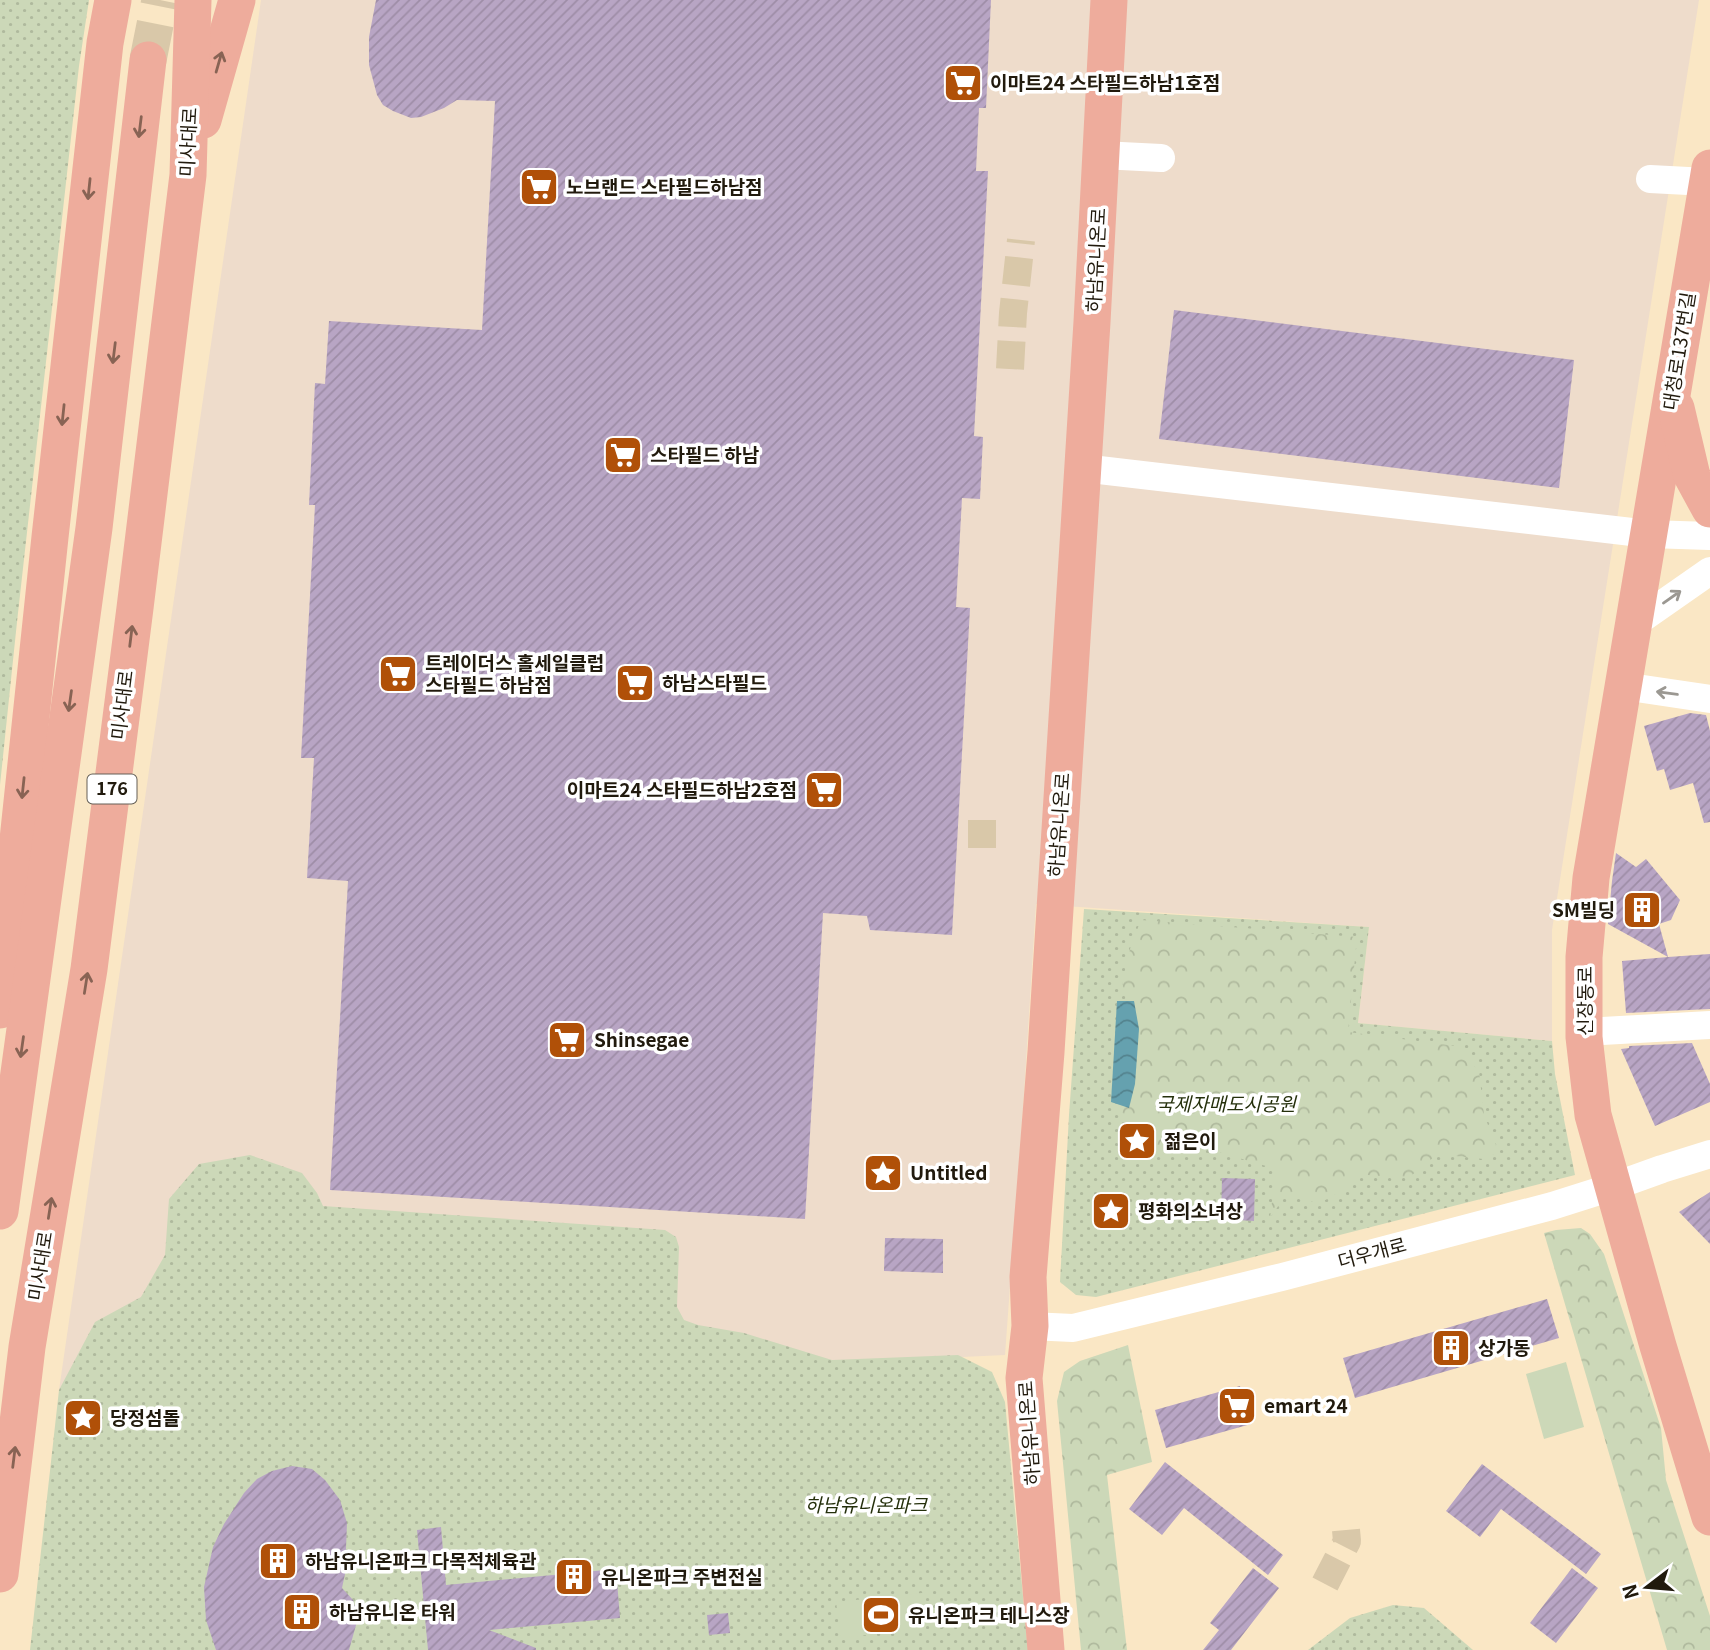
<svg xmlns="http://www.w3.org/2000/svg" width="1710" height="1650" font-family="Georgia,'Noto Sans KR',serif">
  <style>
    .commercial { fill: #eedccb }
    .grass { fill: url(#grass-dots) }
    .forest { fill: url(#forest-crowns) }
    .garden { fill: #ccd8b8 }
    .water { fill: url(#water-waves) }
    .building { fill: url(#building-hatch) }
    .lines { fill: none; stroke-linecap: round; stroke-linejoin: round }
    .minor-tunnel { stroke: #d9c8a9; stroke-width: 28; stroke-dasharray: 28 14; stroke-linecap: butt }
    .major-tunnel { stroke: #d9c8a9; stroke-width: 37; stroke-dasharray: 37 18; stroke-linecap: butt }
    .minor { stroke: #fff; stroke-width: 28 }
    .major { stroke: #eeac9c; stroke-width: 37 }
    .oneway { stroke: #886354 }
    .oneway2 { stroke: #9b9892 }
    .labels { text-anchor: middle; stroke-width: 7; stroke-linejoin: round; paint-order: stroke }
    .shield { fill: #fff; stroke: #645f56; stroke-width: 2 }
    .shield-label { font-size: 18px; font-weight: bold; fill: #211a0d }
    .poi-label { font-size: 19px; font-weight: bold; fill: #211a0d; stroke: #fff; text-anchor: start }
    .street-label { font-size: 19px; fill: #211a0d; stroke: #fff }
    .park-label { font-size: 19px; font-style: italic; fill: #25300c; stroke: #fff }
  </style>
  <defs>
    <pattern id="grass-dots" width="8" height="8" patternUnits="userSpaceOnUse" patternTransform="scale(1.75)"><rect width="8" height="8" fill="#ccd8b8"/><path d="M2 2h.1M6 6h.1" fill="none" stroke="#afb99d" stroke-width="1.8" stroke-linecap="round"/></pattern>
    <pattern id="forest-crowns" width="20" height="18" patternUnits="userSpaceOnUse" patternTransform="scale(1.75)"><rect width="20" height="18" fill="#ccd8b8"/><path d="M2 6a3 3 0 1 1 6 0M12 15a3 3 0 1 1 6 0" fill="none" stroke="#afb99d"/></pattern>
    <pattern id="water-waves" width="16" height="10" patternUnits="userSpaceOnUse" patternTransform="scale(1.75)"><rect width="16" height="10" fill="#65a1af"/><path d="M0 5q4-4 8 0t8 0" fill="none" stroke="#53828d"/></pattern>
    <pattern id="building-hatch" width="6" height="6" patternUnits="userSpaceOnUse" patternTransform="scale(1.75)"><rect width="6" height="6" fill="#b8a5c4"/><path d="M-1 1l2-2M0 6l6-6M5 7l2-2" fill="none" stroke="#9e8da7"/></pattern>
  </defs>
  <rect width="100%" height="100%" fill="#fae7c5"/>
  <path class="commercial" d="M261,0H1699L1552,930V1041L1358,1023L1369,927L1036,904L1024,1094L1005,1355L186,1393L59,1390Z"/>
  <g class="grass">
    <path d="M0,0H89L79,66L17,622L0,785Z"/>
    <path d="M1084,909L1369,927L1358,1023L1552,1041L1555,1074L1575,1175L1096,1297L1076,1295L1060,1282L1069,1115Z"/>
    <path d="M250,1155L302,1173L317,1193L323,1206L665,1230L676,1237L679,1247L677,1307L684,1320L698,1325L744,1333L832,1360L958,1355L992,1372L1005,1402L1028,1650H30L59,1390L95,1322L141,1297L165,1255L169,1199L199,1164Z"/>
    <path d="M1393,1605L1424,1608L1473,1650H1308L1350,1618Z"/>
  </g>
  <g class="forest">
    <path d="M1141,920L1357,937L1348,1032L1456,1046L1479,1071L1484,1115L1496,1145L1494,1154L1483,1159L1447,1155L1434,1157L1412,1175L1403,1178L1368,1175L1357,1177L1332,1197L1318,1203L1285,1196L1270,1218L1276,1169L1208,1149L1153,1146L1117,1107L1118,1071L1136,1041L1122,983L1131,945Z"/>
    <path d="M1581,1228L1590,1234L1604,1254L1661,1428L1666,1480L1710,1616V1650H1667L1544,1233L1556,1230Z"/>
    <path d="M1128,1345L1152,1462L1107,1475L1127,1650H1081L1057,1401L1064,1372L1080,1361Z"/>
  </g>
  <g class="garden">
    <path d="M1566,1362L1584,1427L1544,1439L1526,1374Z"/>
    <path d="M922,1593L926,1628L841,1638L836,1602Z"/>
  </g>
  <path class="water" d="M1117,1001H1134L1139,1029L1135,1084L1129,1108L1111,1102Z"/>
  <g class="building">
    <path d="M376,0H991L986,108H979L976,171H988L974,436L983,437L980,499L962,498L956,607L970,608L952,935L870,930L867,916L823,913L805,1219L330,1190L348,881L307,878L314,758H301L315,505H309L315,383L325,384L329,321L482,330L495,101L457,100L444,108L421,117L411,118L393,111L383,105L377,95L369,65V37Z"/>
    <path d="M1174,310L1574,360L1559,488L1159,439Z"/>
    <path d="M1690,713L1706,715L1710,731V822L1704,823L1693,783L1670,790L1664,769L1657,771L1644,726Z"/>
    <path d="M1616,853L1636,867L1646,859L1680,900L1671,920L1659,924L1668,957L1710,954V1009L1626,1013L1622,961L1668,957L1608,924L1612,881Z"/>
    <path d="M1692,1043L1710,1084V1102L1655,1126L1621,1049L1629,1048V1046Z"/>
    <path d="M1222,1178L1255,1179L1254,1221L1221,1219Z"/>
    <path d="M1710,1192V1244L1679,1212Z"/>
    <path d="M885,1238L943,1239V1273L884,1271Z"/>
    <path d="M1547,1299L1559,1338L1355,1398L1343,1358Z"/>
    <path d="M1240,1386L1251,1424L1166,1448L1155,1410Z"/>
    <path d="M1165,1462L1283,1555L1268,1575L1184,1508L1162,1535L1129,1509Z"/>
    <path d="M1482,1464L1601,1554L1586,1574L1501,1509L1480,1537L1446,1511Z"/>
    <path d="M292,1466L312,1469L325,1480L340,1500L347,1523L345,1574L342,1588L353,1600L358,1618L349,1650H216L206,1620L204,1587L213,1547L224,1524L244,1493L257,1479L272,1471Z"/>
    <path d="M441,1527L446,1585L616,1569L620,1618L489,1630L536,1648V1650H428L417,1530Z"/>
    <path d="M1253,1568L1279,1588L1231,1650H1203L1219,1630L1210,1623Z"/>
    <path d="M1572,1568L1598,1588L1556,1643L1530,1623Z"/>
    <path d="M728,1613L730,1633L709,1635L707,1615Z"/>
  </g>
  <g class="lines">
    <g class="minor-tunnel">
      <path d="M1010,369L1013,313L1021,240"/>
      <path d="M982,848V819"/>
      <path d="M1325,1584L1347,1541L1346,1530"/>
    </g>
    <path class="major-tunnel" d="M148,60L160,0"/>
    <g class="minor">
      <path d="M1101,155L1161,158"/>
      <path d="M1650,179L1707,182"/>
      <path d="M1082,468L1649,534L1710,536"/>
      <path d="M1634,624L1710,571"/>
      <path d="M1623,686L1710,699"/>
      <path d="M1584,1032L1710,1025"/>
      <path d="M1030,1326L1073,1328L1282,1277L1552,1206L1612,1187L1662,1169L1710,1154"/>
    </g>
    <g class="major">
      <path d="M203,120L237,0"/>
      <path d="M1710,168L1591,878L1584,957V1037L1593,1115L1658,1346L1710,1517"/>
      <path d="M1676,408L1692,476L1710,509"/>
      <path d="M0,1010L50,537L105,43L113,0"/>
      <path d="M0,1211L94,528L148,60"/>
      <path d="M0,1574L27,1347L89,969L135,608L188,175L193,0"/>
      <path d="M1046,1650L1024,1378L1030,1326L1028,1277L1046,1052L1092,322L1109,0"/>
    </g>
  </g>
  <defs><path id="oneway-shaft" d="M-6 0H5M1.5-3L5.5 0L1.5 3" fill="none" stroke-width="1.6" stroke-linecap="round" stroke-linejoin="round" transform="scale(1.75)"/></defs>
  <g class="oneway">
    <use href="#oneway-shaft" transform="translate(219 62) rotate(-74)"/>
    <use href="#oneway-shaft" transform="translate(140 127) rotate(97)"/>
    <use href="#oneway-shaft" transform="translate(89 189) rotate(96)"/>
    <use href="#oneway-shaft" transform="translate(114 353) rotate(97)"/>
    <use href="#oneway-shaft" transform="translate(63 415) rotate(96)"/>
    <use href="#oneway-shaft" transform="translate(131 636) rotate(-83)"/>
    <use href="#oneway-shaft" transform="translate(70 701) rotate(98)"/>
    <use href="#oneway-shaft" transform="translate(23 788) rotate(96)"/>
    <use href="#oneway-shaft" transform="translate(86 983) rotate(-81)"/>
    <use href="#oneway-shaft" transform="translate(22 1047) rotate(98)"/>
    <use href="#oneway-shaft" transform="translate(50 1208) rotate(-81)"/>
    <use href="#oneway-shaft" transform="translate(14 1457) rotate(-83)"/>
  </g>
  <g class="oneway2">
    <use href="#oneway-shaft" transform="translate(1672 597) rotate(-35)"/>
    <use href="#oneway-shaft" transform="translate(1667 693) rotate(-172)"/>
  </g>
  <defs>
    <g id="supermarket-square" transform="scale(2.0125)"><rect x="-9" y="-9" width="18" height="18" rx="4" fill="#b05008" stroke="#fff"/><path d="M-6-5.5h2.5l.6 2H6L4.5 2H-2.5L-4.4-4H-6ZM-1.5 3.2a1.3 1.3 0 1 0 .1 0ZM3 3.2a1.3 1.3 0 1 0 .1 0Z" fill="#fff"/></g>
    <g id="building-square" transform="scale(2.0125)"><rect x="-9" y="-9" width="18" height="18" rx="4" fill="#b05008" stroke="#fff"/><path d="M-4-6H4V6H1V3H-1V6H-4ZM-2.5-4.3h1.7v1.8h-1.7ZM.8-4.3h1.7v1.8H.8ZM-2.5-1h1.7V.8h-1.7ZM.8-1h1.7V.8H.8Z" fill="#fff"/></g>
    <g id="sight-square" transform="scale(2.0125)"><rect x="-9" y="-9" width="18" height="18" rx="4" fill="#b05008" stroke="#fff"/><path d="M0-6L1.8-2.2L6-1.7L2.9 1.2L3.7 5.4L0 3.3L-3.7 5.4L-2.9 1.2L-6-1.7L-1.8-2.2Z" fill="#fff"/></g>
    <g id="stadium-square" transform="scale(2.0125)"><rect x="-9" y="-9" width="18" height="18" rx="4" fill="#b05008" stroke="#fff"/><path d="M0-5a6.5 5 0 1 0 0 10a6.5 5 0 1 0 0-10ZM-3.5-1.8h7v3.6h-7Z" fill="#fff"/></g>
  </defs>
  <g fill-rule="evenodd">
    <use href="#supermarket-square" x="963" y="83"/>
    <use href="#supermarket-square" x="539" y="187"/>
    <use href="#supermarket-square" x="623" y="455"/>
    <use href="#supermarket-square" x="398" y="674"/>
    <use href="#supermarket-square" x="635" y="683"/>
    <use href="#supermarket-square" x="824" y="790"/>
    <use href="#building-square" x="1642" y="910"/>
    <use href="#supermarket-square" x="567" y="1040"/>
    <use href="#sight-square" x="1137" y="1141"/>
    <use href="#sight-square" x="883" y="1173"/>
    <use href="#sight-square" x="1111" y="1211"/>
    <use href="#building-square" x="1451" y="1348"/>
    <use href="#supermarket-square" x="1237" y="1406"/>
    <use href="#sight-square" x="83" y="1418"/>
    <use href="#building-square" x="278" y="1561"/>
    <use href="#building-square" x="574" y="1577"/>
    <use href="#building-square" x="302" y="1612"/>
    <use href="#stadium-square" x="881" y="1615"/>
  </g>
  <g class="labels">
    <rect class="shield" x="87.5" y="774.5" width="49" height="29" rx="5"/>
    <g class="shield-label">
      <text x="112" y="795">176</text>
    </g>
    <g class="poi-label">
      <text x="990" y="90">이마트24 스타필드하남1호점</text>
      <text x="566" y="194">노브랜드 스타필드하남점</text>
      <text x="650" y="462">스타필드 하남</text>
      <text x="425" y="670">트레이더스 홀세일클럽<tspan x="425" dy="22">스타필드 하남점</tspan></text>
      <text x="662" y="690">하남스타필드</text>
      <text x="797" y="797" text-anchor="end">이마트24 스타필드하남2호점</text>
      <text x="1615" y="917" text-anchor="end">SM빌딩</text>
      <text x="594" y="1047">Shinsegae</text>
      <text x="1164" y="1148">젊은이</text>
      <text x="910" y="1180">Untitled</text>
      <text x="1138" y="1218">평화의소녀상</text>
      <text x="1478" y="1355">상가동</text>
      <text x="1264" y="1413">emart 24</text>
      <text x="110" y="1425">당정섬돌</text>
      <text x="305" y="1568">하남유니온파크 다목적체육관</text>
      <text x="601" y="1584">유니온파크 주변전실</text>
      <text x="329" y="1619">하남유니온 타워</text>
      <text x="908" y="1622">유니온파크 테니스장</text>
    </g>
    <g class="street-label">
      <text transform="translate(188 142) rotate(-87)" y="7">미사대로</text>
      <text transform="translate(1096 260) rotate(-87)" y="7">하남유니온로</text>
      <text transform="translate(1679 351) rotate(-81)" y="7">대청로137번길</text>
      <text transform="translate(122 705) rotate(-83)" y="7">미사대로</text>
      <text transform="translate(1059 825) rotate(-86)" y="7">하남유니온로</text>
      <text transform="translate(1585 1001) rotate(-90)" y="7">신장동로</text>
      <text transform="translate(1372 1253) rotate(-15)" y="7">더우개로</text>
      <text transform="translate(40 1266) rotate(-81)" y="7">미사대로</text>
      <text transform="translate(1029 1433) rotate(-94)" y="7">하남유니온로</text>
    </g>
    <g class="park-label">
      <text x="1226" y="1111">국제자매도시공원</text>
      <text x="866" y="1512">하남유니온파크</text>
    </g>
  </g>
  <g transform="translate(1647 1587) rotate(254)" stroke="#ffffff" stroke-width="5" paint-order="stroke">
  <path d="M0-5L12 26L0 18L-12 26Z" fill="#211a0d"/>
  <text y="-10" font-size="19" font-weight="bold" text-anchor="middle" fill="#211a0d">N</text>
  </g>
</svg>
